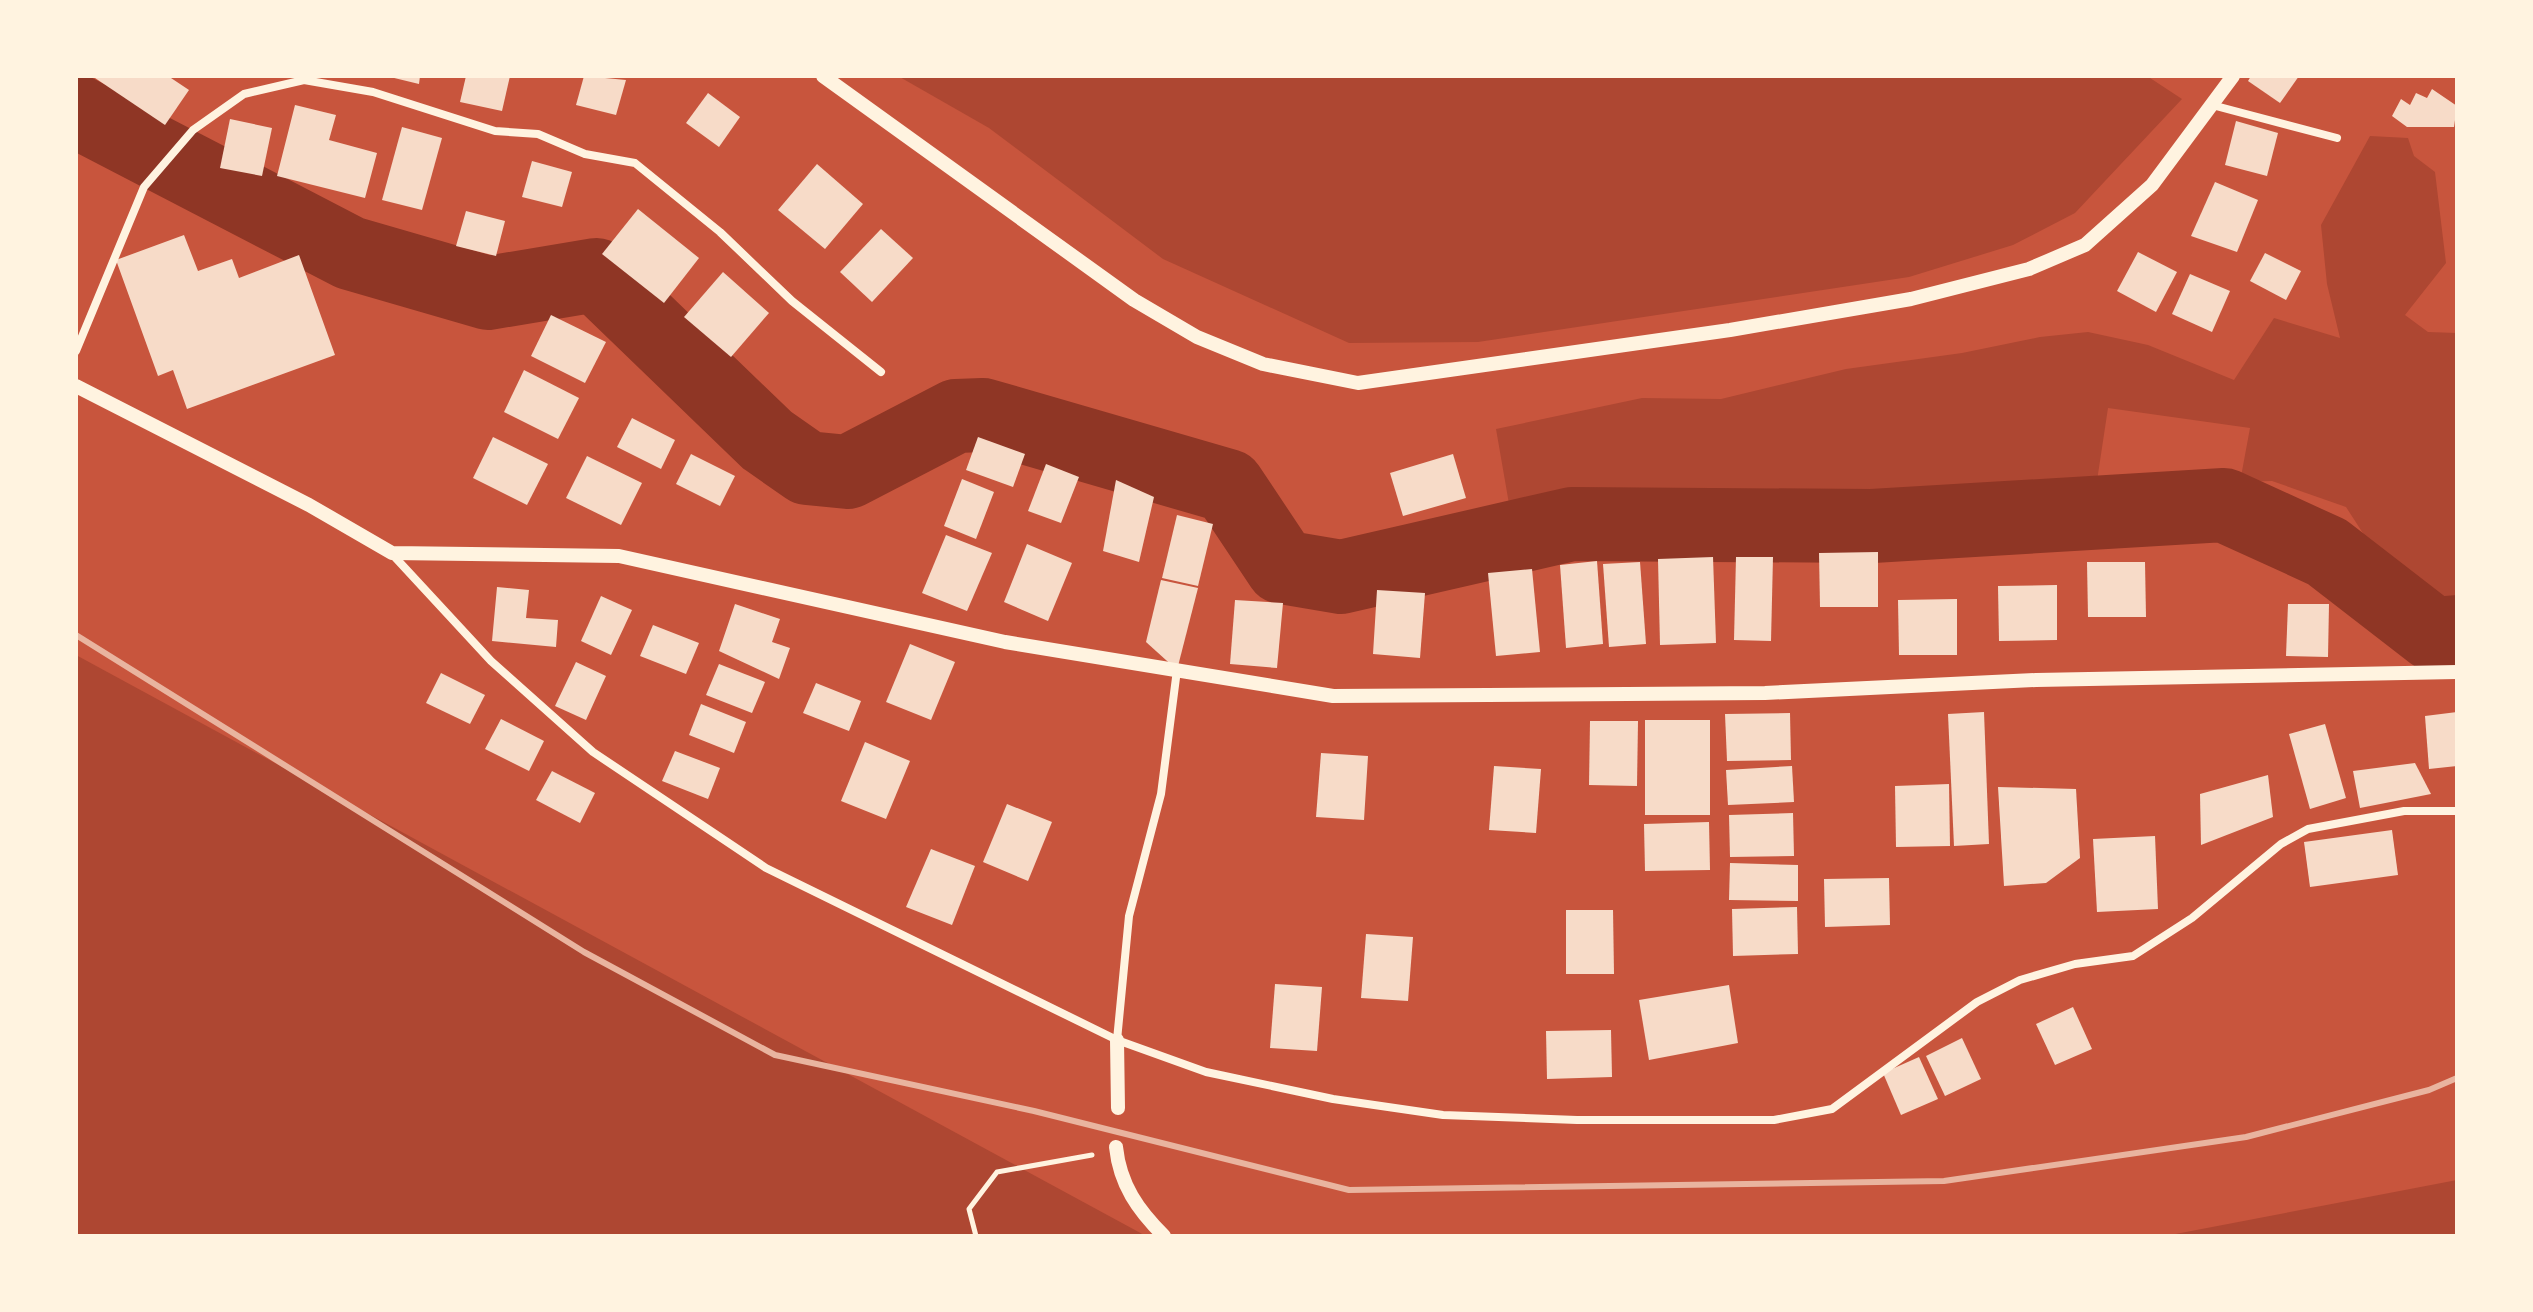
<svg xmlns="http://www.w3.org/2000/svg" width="2533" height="1312" font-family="Arial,sans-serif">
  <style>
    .green { fill: #ae4732 }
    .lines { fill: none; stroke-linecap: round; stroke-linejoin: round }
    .river { stroke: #8f3625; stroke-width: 74 }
    .building { fill: #f7dbc8 }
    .path { stroke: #fff3e0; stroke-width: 5 }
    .minor { stroke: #fff3e0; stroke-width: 8 }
    .tertiary { stroke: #fff3e0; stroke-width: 14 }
    .rail { stroke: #e9b49f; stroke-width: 6 }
  </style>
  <rect width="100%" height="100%" fill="#c8553d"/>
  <g class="green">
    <path d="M898,76H2147L2182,99L2075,213L2013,245L1909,277L1478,342L1349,343L1163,259L989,128Z"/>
    <path d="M2370,136L2408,138L2414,156L2435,172L2446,263L2405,315L2428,332L2457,333V590L2454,603L2390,575L2346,507L2272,481L2240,482L2250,428L2108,408L2095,494L1777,508L1586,506L1512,521L1496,429L1642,398L1721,399L1846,369L1962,353L2040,337L2088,332L2148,345L2234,380L2274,318L2340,338L2327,284L2321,225Z"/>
    <path d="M76,655L1146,1236H76Z"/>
    <path d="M2457,1180V1236H2165Z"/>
  </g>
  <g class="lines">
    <path class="river" d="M76,111L350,253L488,293L596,275L767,440L807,468L848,472L956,416L983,415L1228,486L1282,567L1341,577L1572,524L1872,526L2224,505L2327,552L2433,634L2457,632"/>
  </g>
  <g class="building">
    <path d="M97,76H168L189,90L165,125L95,78Z"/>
    <path d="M386,76H420L419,84Z"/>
    <path d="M466,76H510L502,111L460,102Z"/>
    <path d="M584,76L626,80L616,115L576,105Z"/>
    <path d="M2251,76H2299L2280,103L2248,81Z"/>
    <path d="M2432,89L2457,106L2454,127H2407L2392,116L2401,99L2410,105L2416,93L2427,98Z"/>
    <path d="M708,93L740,117L719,147L686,123Z"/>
    <path d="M295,105L336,115L329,140L377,153L365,198L277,176Z"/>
    <path d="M230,119L272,128L262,176L220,168Z"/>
    <path d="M2236,121L2278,133L2267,176L2225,165Z"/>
    <path d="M402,127L442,138L422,210L382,200Z"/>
    <path d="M532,161L572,172L562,207L522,197Z"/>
    <path d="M817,164L863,204L825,249L778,210Z"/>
    <path d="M2215,182L2258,200L2237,252L2191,236Z"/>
    <path d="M638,209L699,258L664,303L602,254Z"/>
    <path d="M466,211L505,221L496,256L456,246Z"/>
    <path d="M881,229L913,258L872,302L840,272Z"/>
    <path d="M184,235L198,271L232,259L239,278L299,255L335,355L187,409L173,370L158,376L116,260Z"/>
    <path d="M2138,252L2177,272L2156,312L2117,291Z"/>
    <path d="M2265,253L2301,271L2286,300L2250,281Z"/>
    <path d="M723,272L769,313L731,357L684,317Z"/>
    <path d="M2190,274L2230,291L2212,332L2172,314Z"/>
    <path d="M551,315L606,342L585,383L531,356Z"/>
    <path d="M524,370L579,398L558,439L504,412Z"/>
    <path d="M632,418L675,440L661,469L617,447Z"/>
    <path d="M493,437L548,464L527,505L473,478Z"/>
    <path d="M978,437L1025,454L1013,487L966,470Z"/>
    <path d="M691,454L735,476L720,506L676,484Z"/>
    <path d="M1453,454L1466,498L1403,516L1390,473Z"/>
    <path d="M587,456L642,483L621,525L566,498Z"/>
    <path d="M1046,464L1079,477L1061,523L1028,511Z"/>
    <path d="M962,479L994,492L976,539L944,526Z"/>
    <path d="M1116,480L1154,497L1139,562L1103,551Z"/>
    <path d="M1177,515L1213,524L1198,586L1162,578Z"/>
    <path d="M946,535L992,553L967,611L922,593Z"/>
    <path d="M1027,544L1072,563L1048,621L1004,602Z"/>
    <path d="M1878,552V607H1820L1819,553Z"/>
    <path d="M1713,557L1716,643L1660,645L1658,559Z"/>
    <path d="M1736,557H1773L1771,641L1734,640Z"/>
    <path d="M1597,561L1603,644L1566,648L1560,565Z"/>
    <path d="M1640,562L1646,644L1609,647L1603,564Z"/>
    <path d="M2087,562H2145L2146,617H2088Z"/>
    <path d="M1532,569L1540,652L1496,656L1488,573Z"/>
    <path d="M1161,580L1198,588L1177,670L1146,642Z"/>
    <path d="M2057,585V640L1999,641L1998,586Z"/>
    <path d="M497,587L529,590L526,618L558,620L556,647L492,641Z"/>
    <path d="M1377,590L1425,593L1420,658L1373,654Z"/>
    <path d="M601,596L632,610L611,655L581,641Z"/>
    <path d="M1957,599V655H1899L1898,600Z"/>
    <path d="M1235,600L1283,603L1277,668L1230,664Z"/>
    <path d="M735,604L780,619L772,642L790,648L779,679L719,651Z"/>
    <path d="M2288,604H2329L2328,657L2286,656Z"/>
    <path d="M653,625L699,643L686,674L640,656Z"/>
    <path d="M910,644L955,662L931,720L886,702Z"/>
    <path d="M576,662L606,676L586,720L555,706Z"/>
    <path d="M719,664L765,682L752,713L706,695Z"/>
    <path d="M441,673L485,695L470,724L426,703Z"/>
    <path d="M816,683L861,701L849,731L803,713Z"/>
    <path d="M701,704L746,722L734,753L689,735Z"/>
    <path d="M1984,712L1989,844L1954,846L1948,714Z"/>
    <path d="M2457,712V766L2429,769L2425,716Z"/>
    <path d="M1790,713L1791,760L1727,761L1725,714Z"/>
    <path d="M501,719L544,741L529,771L485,749Z"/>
    <rect x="1645" y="720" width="65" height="95"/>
    <path d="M1590,721H1638L1637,786L1589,785Z"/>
    <path d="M2325,724L2346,798L2310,809L2289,734Z"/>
    <path d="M865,742L910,761L886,819L841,801Z"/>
    <path d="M675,751L720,768L708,799L662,781Z"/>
    <path d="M1321,753L1368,756L1364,820L1316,817Z"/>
    <path d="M2415,763L2431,794L2360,808L2353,771Z"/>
    <path d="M1494,766L1541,769L1536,833L1489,830Z"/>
    <path d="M1792,766L1794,802L1728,805L1726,770Z"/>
    <path d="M552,771L595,793L580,823L536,800Z"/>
    <path d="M2268,775L2273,817L2201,845L2200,794Z"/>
    <path d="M1949,784L1950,846L1896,847L1895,786Z"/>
    <path d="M1998,787L2076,789L2080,858L2046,883L2004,886Z"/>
    <path d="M1007,804L1052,822L1028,881L983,862Z"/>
    <path d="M1793,813L1794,856L1730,857L1729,815Z"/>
    <path d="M1709,822L1710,870L1645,871L1644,824Z"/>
    <path d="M2392,830L2398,875L2310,887L2304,842Z"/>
    <path d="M2155,836L2158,909L2097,912L2093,839Z"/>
    <path d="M931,849L975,866L952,925L906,907Z"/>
    <path d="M1730,863L1798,865V901L1729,900Z"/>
    <path d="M1889,878L1890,925L1825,927L1824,879Z"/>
    <path d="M1797,907L1798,954L1733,956L1732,909Z"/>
    <path d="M1566,910H1613L1614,974H1566Z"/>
    <path d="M1366,934L1413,937L1408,1001L1361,998Z"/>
    <path d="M1275,984L1322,987L1317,1051L1270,1048Z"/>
    <path d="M1729,985L1738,1043L1649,1060L1639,1000Z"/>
    <path d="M2073,1007L2092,1049L2055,1065L2036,1024Z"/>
    <path d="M1611,1030L1612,1077L1547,1079L1546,1031Z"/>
    <path d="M1962,1038L1981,1079L1945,1096L1926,1056Z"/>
    <path d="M1919,1057L1938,1099L1901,1115L1883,1073Z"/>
  </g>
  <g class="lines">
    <path class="path" d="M976,1236L969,1209L997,1172L1092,1155"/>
    <g class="minor">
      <path d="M2212,105L2337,138"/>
      <path d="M76,351L144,187L193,130L244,94L304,80L373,92L495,131L538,134L585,154L635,163L720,232L792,301L881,372"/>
      <path d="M392,554L491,661L593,752L766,868L1117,1040L1206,1072L1333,1099L1443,1115L1577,1120H1774L1832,1109L1977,1002L2020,980L2075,964L2133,956L2192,918L2281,844L2308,829L2404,811H2457"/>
      <path d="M1117,1040L1129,916L1161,794L1177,670"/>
    </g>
    <g class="tertiary">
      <path d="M823,76L1134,300L1197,337L1263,364L1358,383L1730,330L1911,299L2029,269L2085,245L2152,185L2233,76"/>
      <path d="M76,386L309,505L392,553L619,556L1005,642L1333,696L1765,693L2036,680L2457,672"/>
      <path d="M1117,1040L1118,1108"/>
      <path d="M1116,1147C1120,1185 1138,1210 1164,1236"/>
    </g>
    <path class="rail" d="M76,635L584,952L775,1055L1034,1111L1349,1190L1944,1181L2246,1137L2429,1090L2457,1078"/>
  </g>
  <rect width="2533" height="1312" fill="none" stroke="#fff3e0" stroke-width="156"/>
</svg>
